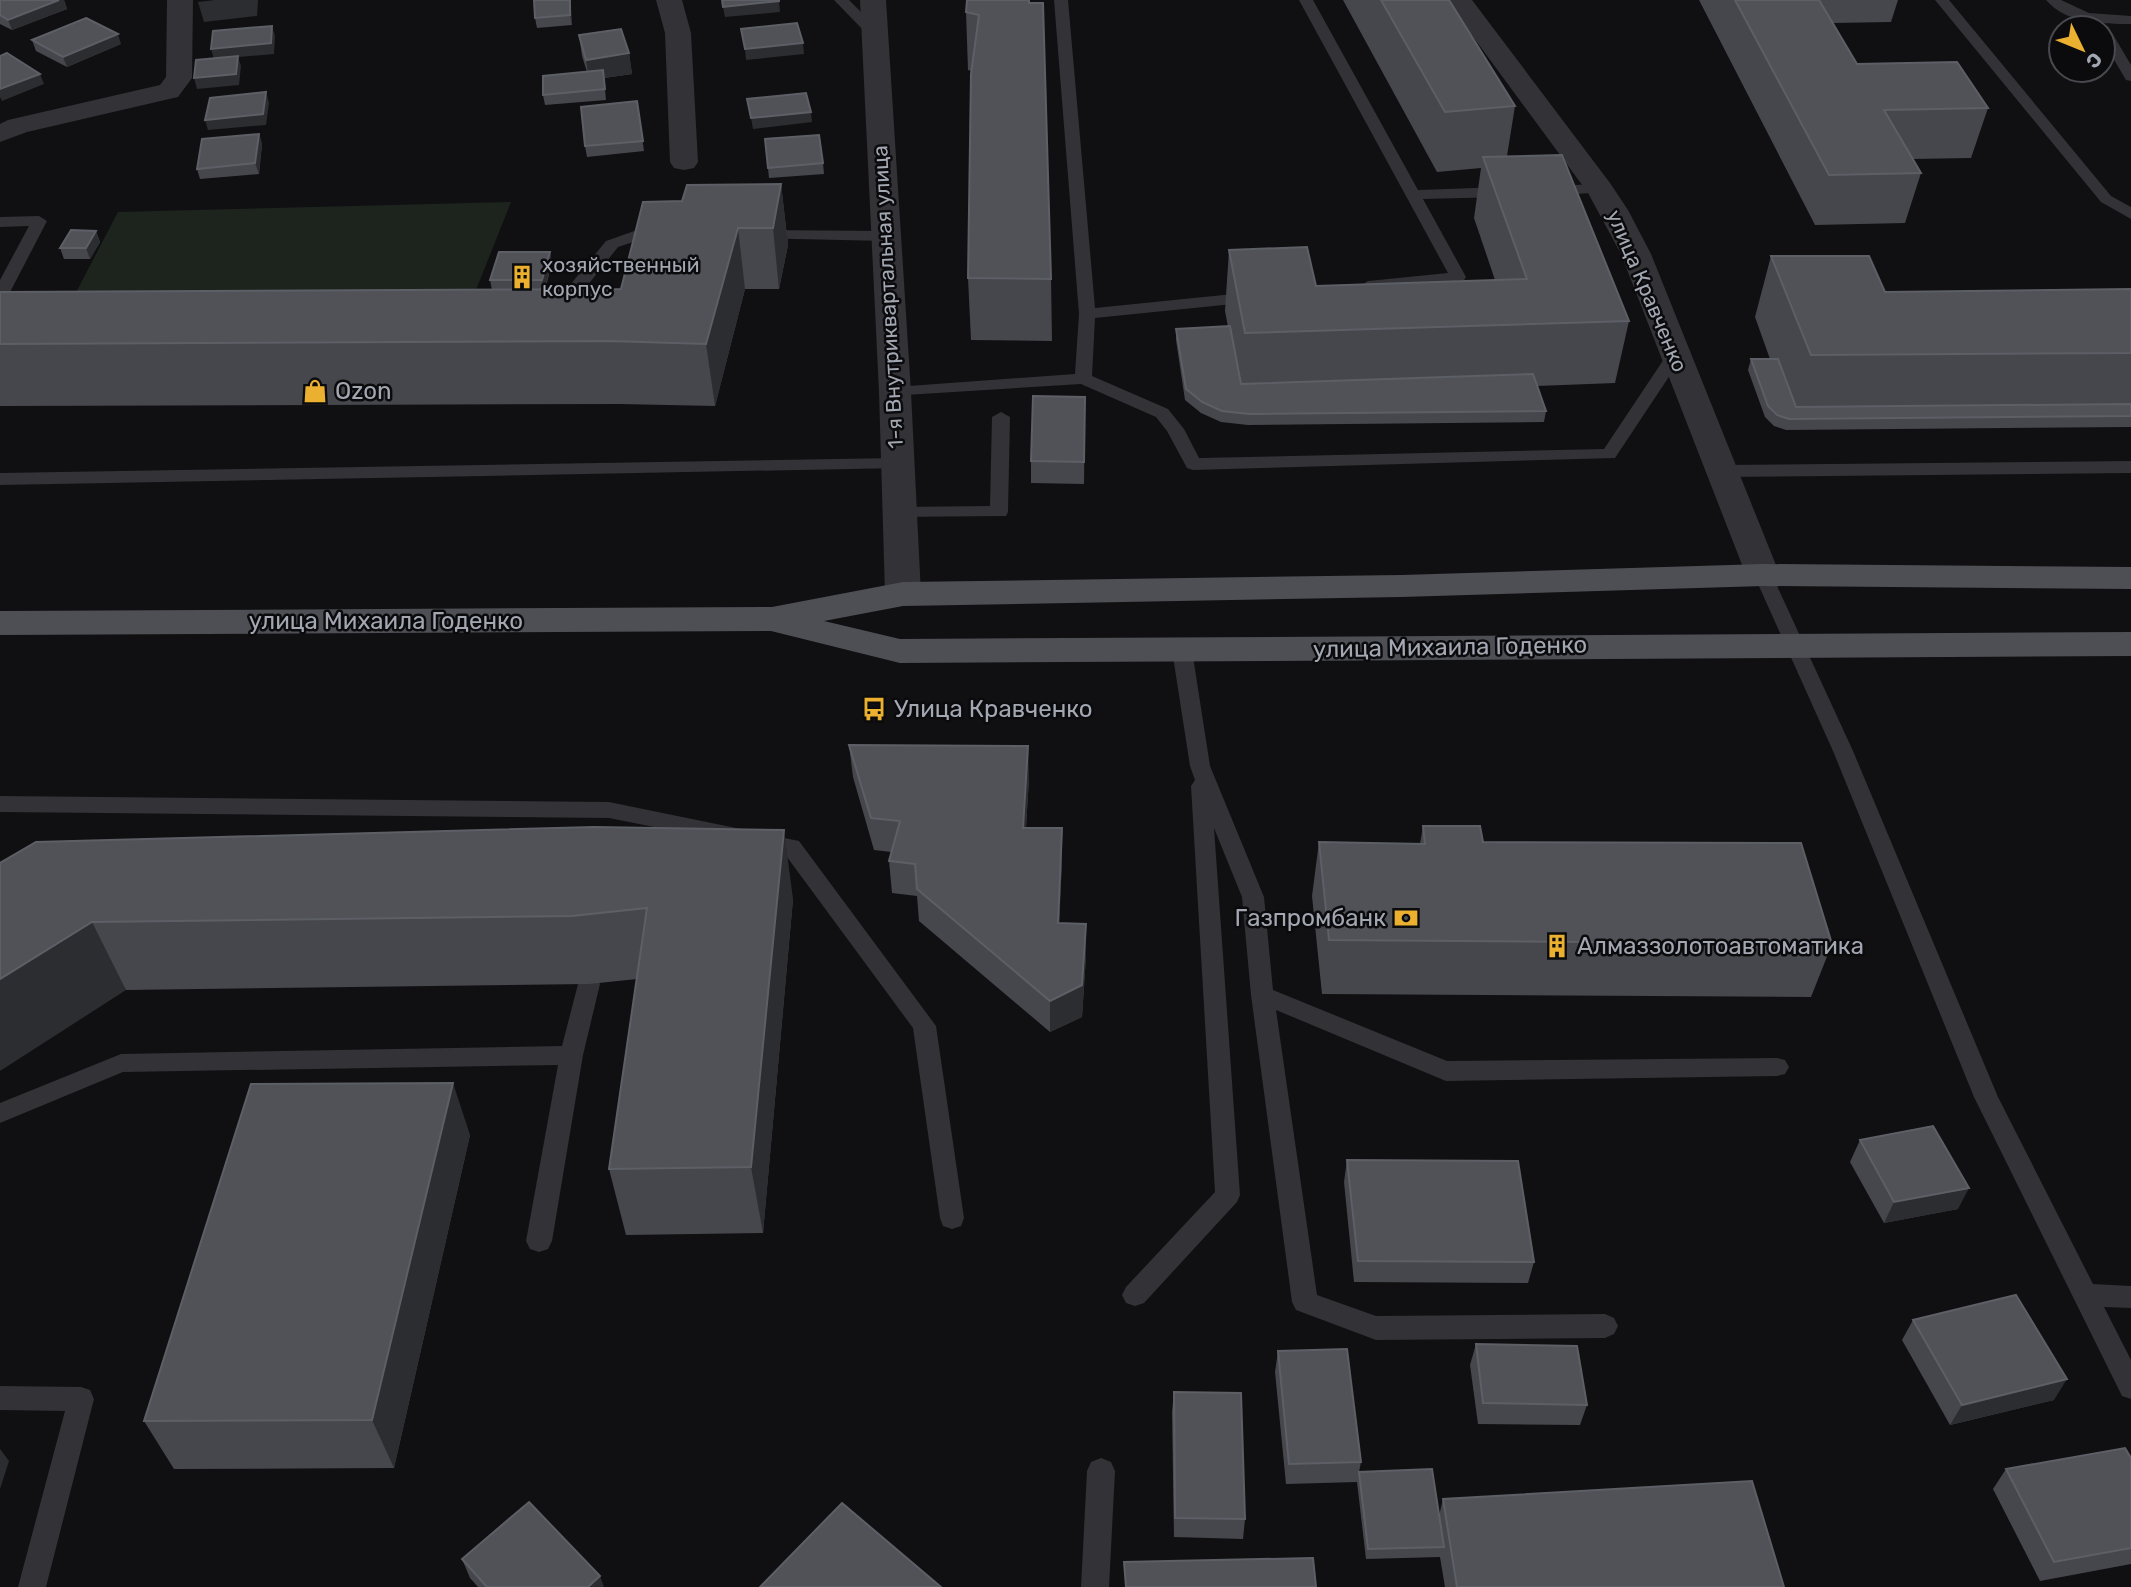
<svg xmlns="http://www.w3.org/2000/svg" width="2131" height="1587" font-family="Rubik,sans-serif">
  <style>
    .green { fill: #1d241e }
    .lines { fill: none; stroke-linecap: round; stroke-linejoin: round }
    .service { fill: #323237; fill-rule: evenodd }
    .minor { fill: #323237; fill-rule: evenodd }
    .primary { fill: #4e4f55; fill-rule: evenodd }
    .wall { fill: #46474d }
    .shaded-wall { fill: #2c2d31 }
    .building { fill: #505258; stroke: #5d5f66; stroke-width: 2 }
    .labels { text-anchor: middle; stroke-width: 5; stroke-linejoin: round; paint-order: stroke }
    .far-poi-label { font-size: 21px; fill: #a2a7b2; stroke: #0b0b0d; text-anchor: start }
    .far-street-label { font-size: 21px; fill: #a2a7b2; stroke: #0b0b0d }
    .poi-label { font-size: 24px; fill: #a2a7b2; stroke: #0b0b0d; text-anchor: start }
    .street-label { font-size: 24px; fill: #a2a7b2; stroke: #0b0b0d }
  </style>
  <rect width="100%" height="100%" fill="#101012"/>
  <path class="green" d="M511,202L476,290L70,304L118,212Z"/>
  <g class="lines">
    <g class="service">
      <path d="M834,0H849L879,30V36H869Z"/>
      <path d="M1054,0H1068L1095,308L1253,292L1261,297L1253,302L1095,318L1092,376L1168,409L1184,429L1199,458L1604,449L1670,350H1682L1684,354L1615,458L1193,470L1187,468L1167,431L1156,417L1081,384L889,396L886,392L889,388L895,387L1075,374L1079,314Z"/>
      <path d="M1299,0H1313L1418,190L1504,187L1512,192L1504,197L1423,199L1466,277L1464,280L1368,291L1360,286L1368,281L1448,273Z"/>
      <path d="M1935,0H1949L2111,196L2131,207V219L2101,202Z"/>
      <path d="M2046,0H2061L2089,13L2131,16V24C2102,24 2067,24 2046,0Z"/>
      <path d="M2103,25L2108,26L2131,65V81L2126,80L2103,41V28H2097Z"/>
      <path d="M1600,184L1608,189L1605,192L1547,196L1539,191L1547,186Z"/>
      <path d="M39,216L47,221L8,296L0,301V280L29,226L0,227V217Z"/>
      <path d="M640,229H663L671,234L669,237L642,239L618,247L564,315H552L550,311L552,307L606,241Z"/>
      <path d="M758,230L886,231L894,236L886,241L752,238L750,235L752,232Z"/>
      <path d="M1001,412L1010,417L1008,512L1006,516L891,517L889,513L898,507L990,506L992,417Z"/>
      <path d="M896,458L902,460L905,464L902,468L0,485V473Z"/>
      <path d="M2131,461V473L1721,477L1712,471L1721,465Z"/>
      <path d="M1763,569L1770,571L1772,575L1853,751L1998,1097L2093,1284L2131,1286V1308L2104,1307L2131,1360V1399L2122,1396L1974,1097L1833,751L1754,575L1756,571Z"/>
      <path d="M1182,643L1189,645L1192,650L1210,766L1264,897L1273,990L1447,1061L1777,1058L1785,1060L1789,1067L1785,1074L1777,1076L1446,1081L1276,1010L1317,1295L1376,1316L1605,1314L1614,1318L1618,1326L1614,1334L1605,1338L1376,1340L1296,1310L1292,1302L1251,995L1242,897L1214,828L1240,1195L1237,1202L1144,1303L1135,1306L1126,1303L1122,1295L1126,1287L1215,1192L1191,786L1195,780L1190,766L1172,650L1175,645Z"/>
      <path d="M0,796L609,802L799,841L936,1026L964,1218L961,1226L952,1229L943,1226L940,1218L913,1028L784,853L609,818L0,812Z"/>
      <path d="M589,975L597,978L600,984L583,1055L552,1241L548,1249L539,1252L530,1249L526,1241L558,1065L123,1072L0,1123V1103L121,1054L562,1046L578,984L581,978Z"/>
      <path d="M0,1386L81,1387L90,1390L94,1399L46,1587H18L65,1411L0,1410Z"/>
      <path d="M1101,1458L1111,1462L1115,1471L1109,1587H1081L1087,1471L1091,1462Z"/>
    </g>
    <g class="minor">
      <path d="M167,0H193L192,78L178,97L27,132L0,142V124L8,120L160,85L166,77Z"/>
      <path d="M656,0H682L691,33L698,162L694,168L684,170L674,168L670,162L665,33Z"/>
      <path d="M860,0H886L911,392L921,594L915,602L903,606L891,602L885,594L879,392Z"/>
      <path d="M1446,0H1472L1610,183L1628,210L1651,254L1780,575L1775,583L1763,586L1751,583L1746,575L1621,254L1588,193Z"/>
    </g>
    <path class="primary" d="M1763,564L2131,567V589L1763,586L1401,597L903,606L824,621L900,639L2131,632V656L900,663L771,631L0,635V611L772,607L903,582L1401,575Z"/>
  </g>
  <g class="wall">
    <path d="M0,0H64L67,9L12,30L0,24Z"/>
    <path d="M534,0H570L572,25L537,28L535,18Z"/>
    <path d="M1029,0L1051,279L1052,341L971,340L968,278L972,71L968,70L966,12Z"/>
    <path d="M1343,0H1449L1515,106L1507,156L1629,321L1615,383L1537,386L1546,411L1544,422L1248,425L1221,422L1201,413L1185,400L1176,340V329L1228,327L1225,311L1229,250L1316,286L1495,280L1474,218L1481,168L1437,172Z"/>
    <path d="M1699,0H1898L1891,22L1833,23L1857,64L1988,108L1971,158L1913,159L1921,173L1905,223L1815,225Z"/>
    <path d="M579,35L629,53L632,74L604,78L606,100L545,105L543,95L587,72L582,56Z"/>
    <path d="M32,40L121,44L67,67L36,51Z"/>
    <path d="M637,101L644,151L587,157L585,146Z"/>
    <path d="M259,134L262,144L259,174L200,179L197,169Z"/>
    <path d="M765,139L823,163L824,174L769,178Z"/>
    <path d="M781,184L788,245L779,289H745L715,406L620,404L0,406V292L492,290L490,280L550,252L552,263L545,290L621,289L682,201Z"/>
    <path d="M96,231L100,242L90,259H64L60,248Z"/>
    <path d="M1771,256L1885,292L2131,289V427L1786,430L1774,426L1765,417L1748,370L1751,359H1770L1755,317Z"/>
    <path d="M1085,397L1084,484L1031,483V461Z"/>
    <path d="M849,745L1029,778L1026,828L1062,861L1059,923L1086,956L1082,1017L1050,1032L919,921L917,896L892,893L889,861L891,852L874,850L853,777Z"/>
    <path d="M1423,826L1483,842L1832,944L1811,997L1322,994L1312,896L1319,842L1420,844Z"/>
    <path d="M0,863L793,899L763,1233L626,1235L609,1169L637,979L589,984L126,990Z"/>
    <path d="M470,1135L394,1468L174,1469L144,1421Z"/>
    <path d="M1860,1140L1958,1209L1884,1223L1850,1162Z"/>
    <path d="M1347,1160L1534,1262L1528,1283L1354,1282L1344,1182Z"/>
    <path d="M1913,1320L2054,1400L1950,1425L1902,1340Z"/>
    <path d="M1476,1344L1587,1405L1580,1425L1478,1424L1470,1365Z"/>
    <path d="M1278,1351L1361,1462L1359,1472L1439,1516L1443,1499L1784,1587H1445L1440,1557L1366,1559L1357,1482L1286,1484L1275,1372Z"/>
    <path d="M1174,1392L1245,1519L1243,1539L1174,1537L1172,1412Z"/>
    <path d="M2131,1458V1564L2040,1581L1993,1489L2006,1469Z"/>
    <path d="M462,1559L604,1587H478L470,1578Z"/>
  </g>
  <g class="shaded-wall">
    <path d="M59,0H64L67,9L12,30L8,20Z"/>
    <path d="M215,0H258L257,16L204,22L198,2Z"/>
    <path d="M570,0L571,5L572,25L570,15Z"/>
    <path d="M779,1L780,12L725,17L723,7Z"/>
    <path d="M272,26L275,36L274,54L238,57L241,66L239,85L197,89L194,78L214,59L211,49Z"/>
    <path d="M118,34L121,44L67,67L63,57Z"/>
    <path d="M803,43L804,54L746,60L745,49Z"/>
    <path d="M629,53L632,74L604,78L606,100L605,89L589,80L586,60Z"/>
    <path d="M40,74L44,84L2,101L0,97V89Z"/>
    <path d="M266,92L269,103L266,125L208,130L205,120Z"/>
    <path d="M811,112L812,122L753,129L751,118Z"/>
    <path d="M259,134L262,144L259,174L255,163Z"/>
    <path d="M781,184L788,245L779,289L773,228Z"/>
    <path d="M738,228L745,289L715,406L706,344Z"/>
    <path d="M96,231L100,242L90,259L86,248Z"/>
    <path d="M550,252L552,263L544,291L542,280Z"/>
    <path d="M1028,746L1029,778L1024,860L1023,828Z"/>
    <path d="M1062,828V861L1058,955V923Z"/>
    <path d="M784,830L793,899L763,1233L751,1167Z"/>
    <path d="M92,922L126,990L0,1071V979Z"/>
    <path d="M1086,924V956L1082,1017L1050,1032V1001Z"/>
    <path d="M453,1083L470,1135L394,1468L372,1420Z"/>
    <path d="M1969,1188L1958,1209L1884,1223L1894,1202Z"/>
    <path d="M2067,1379L2054,1400L1950,1425L1962,1405Z"/>
    <path d="M0,1449L9,1461L0,1489Z"/>
    <path d="M600,1576L604,1587H588Z"/>
  </g>
  <g class="building">
    <path d="M2,0H59L8,20L0,15V1Z"/>
    <path d="M534,0H570V15L535,18Z"/>
    <path d="M722,0H779V1L723,7Z"/>
    <path d="M967,0H1029V3H1043L1051,279L968,278L971,74L979,15L966,12Z"/>
    <path d="M1381,0H1449L1515,106L1445,112Z"/>
    <path d="M1735,0H1819L1857,64L1957,62L1988,108L1884,110L1921,173L1829,175Z"/>
    <path d="M86,18L118,34L63,57L32,40Z"/>
    <path d="M797,23L803,43L745,49L741,29Z"/>
    <path d="M272,26L271,43L211,49L213,31Z"/>
    <path d="M621,29L629,53L586,60L579,35Z"/>
    <path d="M7,53L40,74L0,89V56Z"/>
    <path d="M238,56L236,74L194,78L196,60Z"/>
    <path d="M603,70L605,89L543,95V76Z"/>
    <path d="M266,92L263,114L205,120L210,98Z"/>
    <path d="M806,93L811,112L751,118L747,99Z"/>
    <path d="M637,101L643,141L585,146L581,107Z"/>
    <path d="M259,134L255,163L197,169L202,139Z"/>
    <path d="M819,135L823,163L768,168L765,139Z"/>
    <path d="M1562,155L1629,321L1245,333L1229,250L1307,247L1316,286L1527,279L1483,157Z"/>
    <path d="M781,184L773,228H738L706,344L609,341L0,344V292L621,289L643,202L682,201L687,185Z"/>
    <path d="M71,230L96,231L86,248H60Z"/>
    <path d="M499,252H550L542,280H490Z"/>
    <path d="M1771,256H1869L1885,292L2131,289V353L1811,355Z"/>
    <path d="M1230,326L1241,384L1533,374L1546,411L1249,414L1222,411L1202,402L1186,389L1176,329Z"/>
    <path d="M1751,359H1778L1796,407L2131,404V416L1789,419L1777,415L1768,406Z"/>
    <path d="M1033,396L1085,397L1084,462L1031,461Z"/>
    <path d="M849,745L1028,746L1023,828H1062L1058,923L1086,924L1082,985L1050,1001L917,889L915,864L889,861L900,821L871,818Z"/>
    <path d="M1423,826H1480L1483,842L1801,843L1832,944L1329,940L1319,842L1425,844Z"/>
    <path d="M594,827L784,830L751,1167L609,1169L647,908L572,916L92,922L0,979V863L36,842Z"/>
    <path d="M453,1083L372,1420L144,1421L251,1084Z"/>
    <path d="M1933,1126L1969,1188L1894,1202L1860,1140Z"/>
    <path d="M1347,1160L1518,1161L1534,1262L1358,1261Z"/>
    <path d="M2016,1295L2067,1379L1962,1405L1913,1320Z"/>
    <path d="M1476,1344L1577,1346L1587,1405L1483,1403Z"/>
    <path d="M1347,1349L1361,1462L1289,1464L1278,1351Z"/>
    <path d="M1174,1392L1241,1393L1245,1519L1175,1518Z"/>
    <path d="M2125,1448L2131,1458V1548L2054,1562L2006,1469Z"/>
    <path d="M1432,1469L1444,1547L1368,1549L1359,1472Z"/>
    <path d="M1752,1481L1784,1587H1457L1443,1499Z"/>
    <path d="M529,1502L600,1576L588,1587H487L462,1559Z"/>
    <path d="M842,1503L941,1587H760Z"/>
    <path d="M1313,1558L1316,1587H1126L1124,1562Z"/>
  </g>
  <defs>
    <g id="building-bare" transform="scale(1.89)"><path d="M-4-6H4V6H1V3H-1V6H-4ZM-2.5-4.3h1.7v1.8h-1.7ZM.8-4.3h1.7v1.8H.8ZM-2.5-1h1.7V.8h-1.7ZM.8-1h1.7V.8H.8Z" fill="#ebb02f" stroke="#0b0b0d" stroke-width="2.5" paint-order="stroke"/></g>
    <g id="shop-bare" transform="scale(1.89)"><path d="M-5-2.5h2.3a2.7 3.5 0 0 1 5.4 0H5L5.5 6h-11ZM-1.5-2.5h3a1.5 2.3 0 0 0-3 0Z" fill="#ebb02f" stroke="#0b0b0d" stroke-width="2.5" paint-order="stroke"/></g>
    <g id="bus-bare" transform="scale(1.89)"><path d="M-5-6H5V4H4V6H2V4H-2V6H-4V4H-5ZM-3.5-4V0h7V-4ZM-3.5 1.2v1.5H-2V1.2ZM2 1.2v1.5H3.5V1.2Z" fill="#ebb02f" stroke="#0b0b0d" stroke-width="2.5" paint-order="stroke"/></g>
    <g id="bank-bare" transform="scale(1.89)"><path d="M-6-4H6V4H-6ZM0-2.3a2.3 2.3 0 1 0 0 4.6a2.3 2.3 0 1 0 0-4.6Z" fill="#ebb02f" stroke="#0b0b0d" stroke-width="2.5" paint-order="stroke"/></g>
  </defs>
  <g fill-rule="evenodd">
    <use href="#building-bare" x="522" y="277"/>
    <use href="#shop-bare" x="315" y="391"/>
    <use href="#bus-bare" x="874" y="709"/>
    <use href="#bank-bare" x="1406" y="918"/>
    <use href="#building-bare" x="1557" y="946"/>
  </g>
  <g class="labels">
    <g class="far-poi-label">
      <text x="542" y="272">хозяйственный<tspan x="542" dy="24">корпус</tspan></text>
    </g>
    <g class="far-street-label">
      <text transform="translate(1647 291) rotate(67)" y="7">улица Кравченко</text>
      <text transform="translate(888 297) rotate(-93)" y="7">1-я Внутриквартальная улица</text>
    </g>
    <g class="poi-label">
      <text x="335" y="399">Ozon</text>
      <text x="894" y="717">Улица Кравченко</text>
      <text x="1386" y="926" text-anchor="end">Газпромбанк</text>
      <text x="1577" y="954">Алмаззолотоавтоматика</text>
    </g>
    <g class="street-label">
      <text x="386" y="629">улица Михаила Годенко</text>
      <text transform="translate(1450 647) rotate(-1)" y="8">улица Михаила Годенко</text>
    </g>
  </g>
  <g transform="translate(2082 49) rotate(133)"><circle r="33" fill="#0b0b0d" stroke="#47494f" stroke-width="2"/>
  <path d="M0-5L12 26L0 18L-12 26Z" fill="#ebb02f"/>
  <text y="-10" font-size="19" font-weight="bold" text-anchor="middle" fill="#a2a7b2">С</text>
  </g>
</svg>
